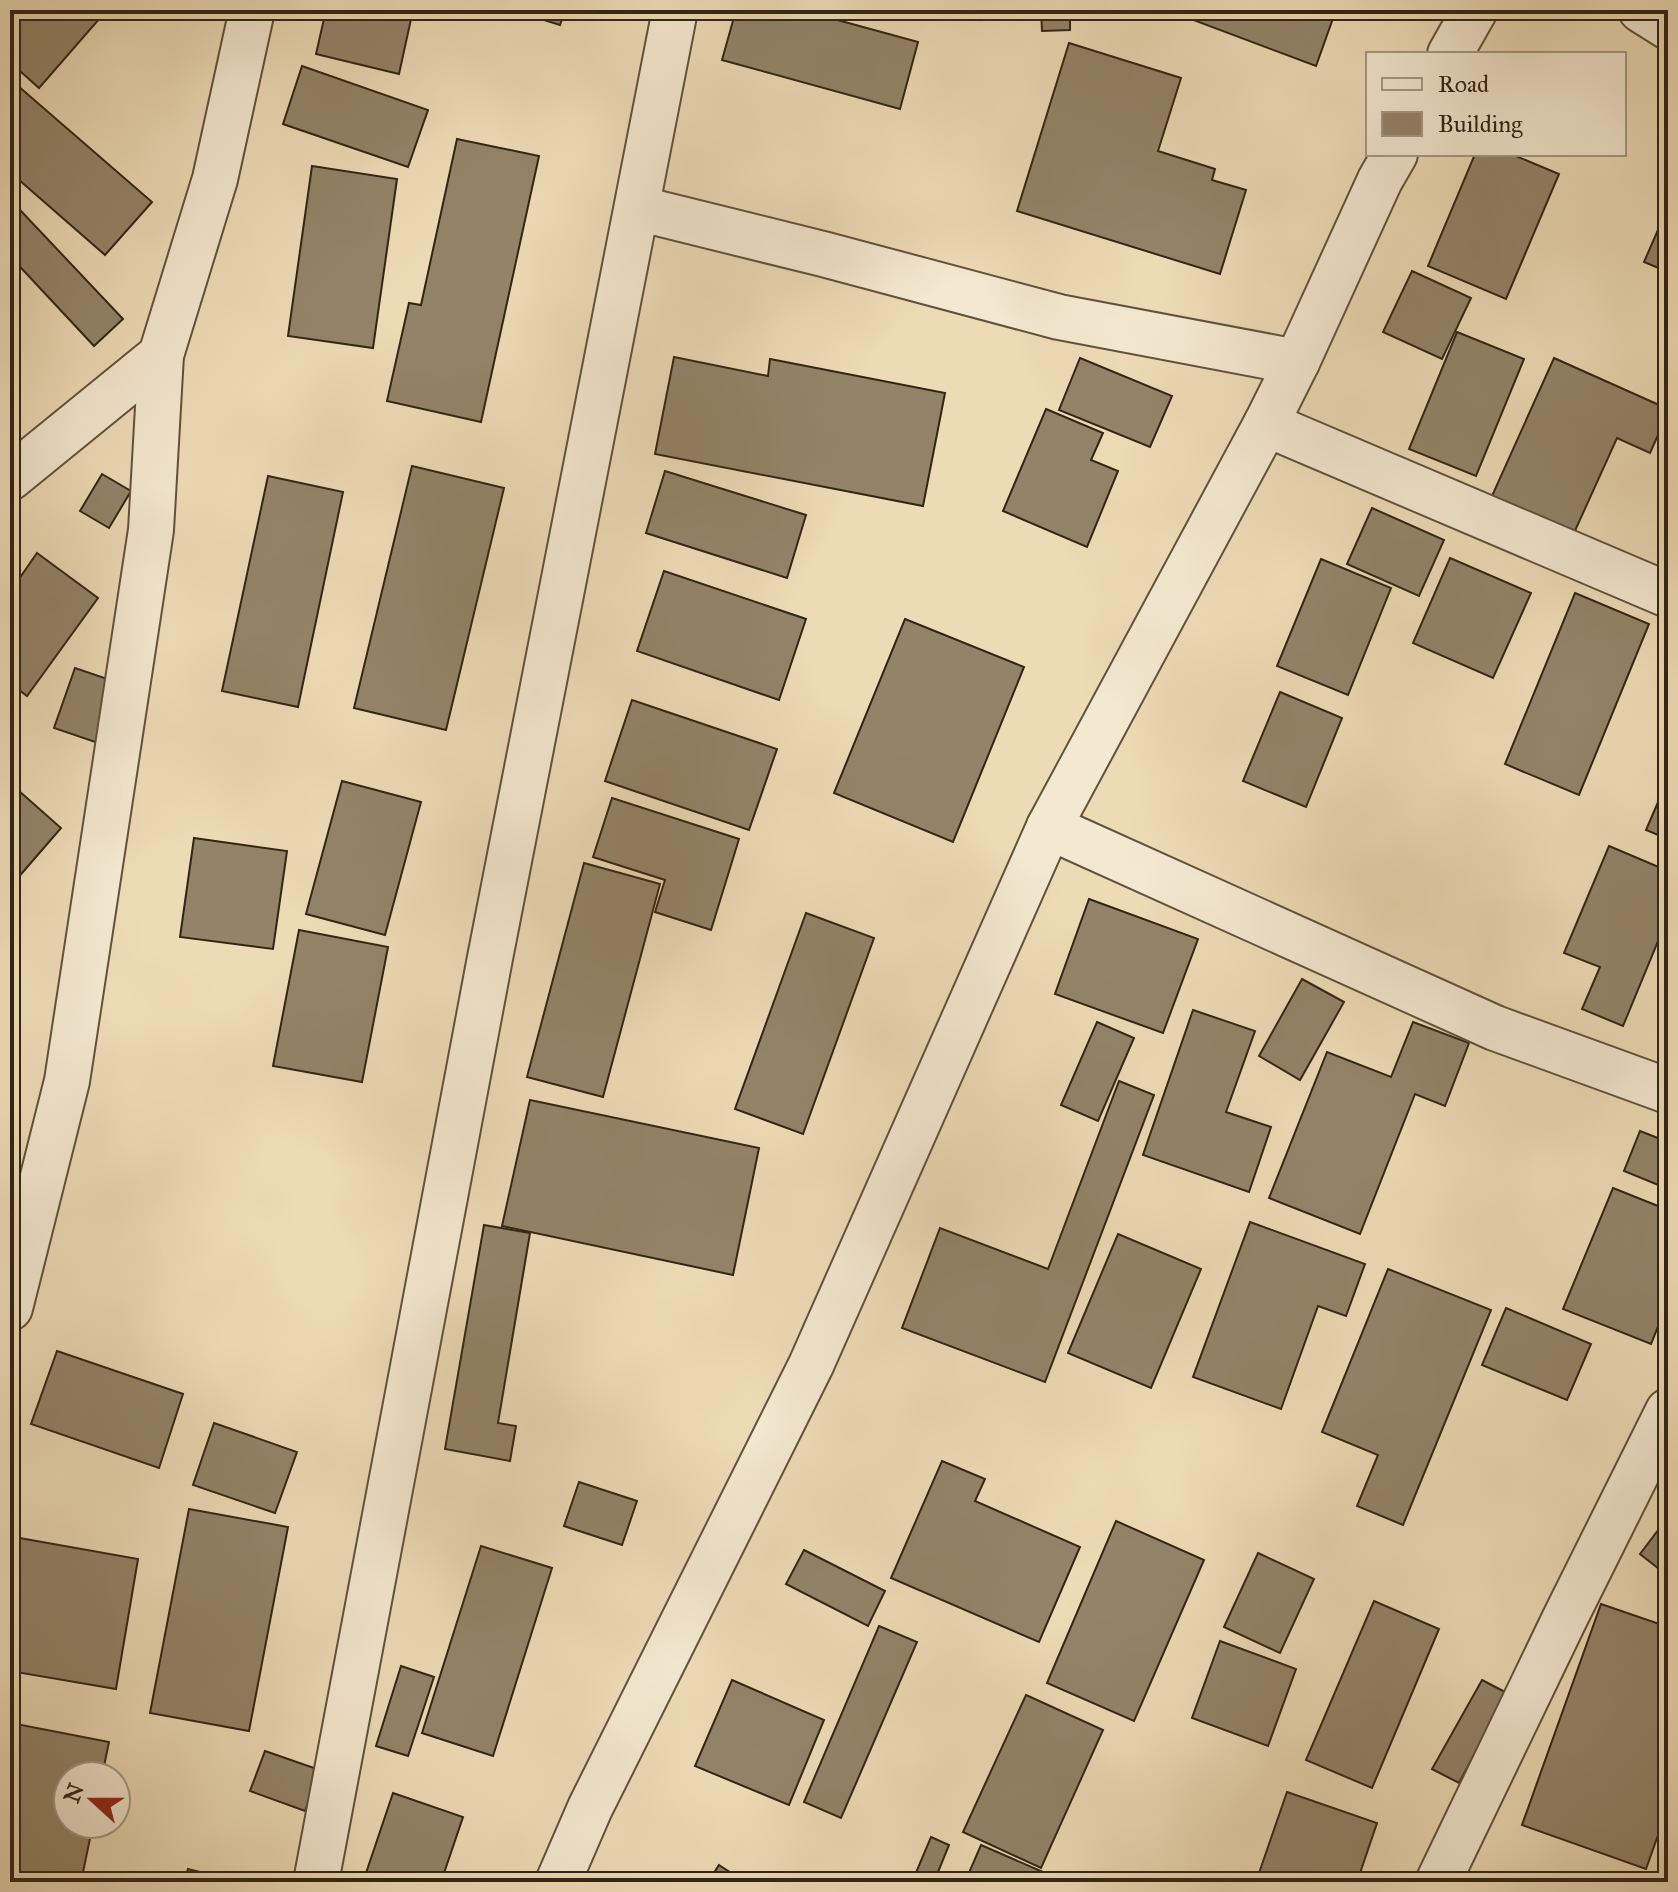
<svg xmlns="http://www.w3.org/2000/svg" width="1678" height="1892" font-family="'IM FELL Great Primer',serif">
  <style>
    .building { fill: #938469; stroke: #312515; stroke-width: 2 }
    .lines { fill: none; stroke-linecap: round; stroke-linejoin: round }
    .minor-casing { stroke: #60523d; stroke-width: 48 }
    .minor { stroke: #f3e8d0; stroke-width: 44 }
  </style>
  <rect width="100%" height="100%" fill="#eddbb6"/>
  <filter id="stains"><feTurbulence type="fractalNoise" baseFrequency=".0025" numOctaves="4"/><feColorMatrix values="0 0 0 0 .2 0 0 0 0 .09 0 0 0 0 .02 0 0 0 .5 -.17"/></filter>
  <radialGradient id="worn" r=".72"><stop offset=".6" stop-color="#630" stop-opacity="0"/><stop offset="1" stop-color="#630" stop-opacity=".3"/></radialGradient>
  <g class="building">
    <path d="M10,10H107L39,88L10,62Z"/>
    <path d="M326,10H413L399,74L316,54Z"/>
    <path d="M512,10H565L560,25Z"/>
    <path d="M736,10H801L918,42L900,109L722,60Z"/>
    <path d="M937,10H983L980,20Z"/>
    <path d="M1041,10H1070V30L1042,31Z"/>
    <path d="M1191,10H1336L1316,66L1188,18Z"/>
    <path d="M1069,43L1181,78L1158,151L1215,169L1212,180L1246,190L1220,274L1017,211Z"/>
    <path d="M302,66L428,110L408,167L283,124Z"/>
    <path d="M10,79L152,202L105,255L10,172Z"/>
    <path d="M457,139L539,156L481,422L387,401L409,303L421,305Z"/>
    <path d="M1475,154H1511L1559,174L1506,299L1428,266Z"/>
    <path d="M312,166L397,179L373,348L288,336Z"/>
    <path d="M1668,207V272L1644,262Z"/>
    <path d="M21,211L123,319L94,346L10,256V222Z"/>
    <path d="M1412,271L1471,298L1442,359L1383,332Z"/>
    <path d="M1457,332L1524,359L1476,476L1409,449Z"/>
    <path d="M674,357L768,376L770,359L945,393L923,506L655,454Z"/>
    <path d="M1080,358L1172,396L1150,447L1059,410Z"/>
    <path d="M1554,358L1668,409V413L1650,453L1617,438L1574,533L1492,496Z"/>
    <path d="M1046,409L1103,433L1091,460L1118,471L1087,547L1003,511Z"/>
    <path d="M412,466L504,488L446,730L354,708Z"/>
    <path d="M665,471L806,515L787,578L646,533Z"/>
    <path d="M102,474L131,491L109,528L80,511Z"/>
    <path d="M268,476L343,492L298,707L222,691Z"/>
    <path d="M1372,508L1444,540L1419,596L1347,564Z"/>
    <path d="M37,553L98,598L27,696L10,683V592Z"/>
    <path d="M1450,558L1531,593L1493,678L1413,643Z"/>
    <path d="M1321,559L1391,588L1348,695L1277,666Z"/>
    <path d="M664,571L806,619L779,700L637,651Z"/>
    <path d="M1575,593L1649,624L1579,795L1505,764Z"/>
    <path d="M905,619L1024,667L953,842L834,793Z"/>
    <path d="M75,668L125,685L104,745L54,728Z"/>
    <path d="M1280,692L1342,718L1306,807L1243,781Z"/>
    <path d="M632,700L777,749L749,830L605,781Z"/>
    <path d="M1668,779V839L1646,830Z"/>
    <path d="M342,781L421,802L385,935L306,914Z"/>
    <path d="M10,783L61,828L10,887Z"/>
    <path d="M612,798L739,839L711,930L655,912L665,880L593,857Z"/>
    <path d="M194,838L287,851L273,949L180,937Z"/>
    <path d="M1609,846L1668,871V917L1623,1026L1582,1009L1600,967L1564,953Z"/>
    <path d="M584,863L660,884L603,1097L527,1077Z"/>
    <path d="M1089,899L1198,939L1163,1033L1055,994Z"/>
    <path d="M806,913L874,938L803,1134L735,1109Z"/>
    <path d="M299,930L388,947L362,1082L273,1066Z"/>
    <path d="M1302,979L1344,1002L1300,1080L1259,1056Z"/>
    <path d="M1193,1010L1255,1031L1226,1112L1271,1127L1249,1192L1143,1155Z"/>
    <path d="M1097,1022L1134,1038L1098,1121L1061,1105Z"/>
    <path d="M1413,1022L1469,1043L1445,1106L1415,1094L1360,1234L1269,1198L1327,1052L1391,1077Z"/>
    <path d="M1119,1081L1154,1095L1045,1382L902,1328L940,1228L1048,1269Z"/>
    <path d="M530,1100L759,1148L733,1275L502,1226Z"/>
    <path d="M1640,1131L1668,1142V1189L1624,1171Z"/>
    <path d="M1613,1188L1668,1210V1302L1651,1344L1563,1309Z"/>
    <path d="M1250,1222L1365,1264L1346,1316L1318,1306L1281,1409L1193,1377Z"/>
    <path d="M484,1225L530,1233L498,1423L516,1426L510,1461L445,1449Z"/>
    <path d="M1118,1234L1201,1269L1151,1388L1068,1353Z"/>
    <path d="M1388,1269L1491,1310L1403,1525L1357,1506L1378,1455L1322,1432Z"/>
    <path d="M1506,1308L1591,1344L1567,1400L1482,1365Z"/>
    <path d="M57,1351L183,1394L159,1468L31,1424Z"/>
    <path d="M214,1423L297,1452L275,1513L193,1485Z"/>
    <path d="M942,1461L985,1479L975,1501L1080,1547L1039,1642L891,1578Z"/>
    <path d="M579,1482L637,1501L622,1545L564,1526Z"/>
    <path d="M189,1509L288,1527L249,1731L150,1713Z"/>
    <path d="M1668,1517V1576L1640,1554Z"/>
    <path d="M1116,1521L1204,1560L1134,1721L1047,1683Z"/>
    <path d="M14,1537L138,1559L116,1689L10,1671V1559Z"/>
    <path d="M481,1546L552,1568L493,1756L422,1733Z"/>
    <path d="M804,1550L885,1591L868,1626L786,1584Z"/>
    <path d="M1258,1553L1314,1579L1280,1653L1224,1627Z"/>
    <path d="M1374,1601L1439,1629L1372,1788L1306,1760Z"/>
    <path d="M1601,1604L1668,1627V1807L1646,1869L1522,1825Z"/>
    <path d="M879,1626L917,1642L841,1818L804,1802Z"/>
    <path d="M1220,1641L1296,1669L1268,1746L1192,1718Z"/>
    <path d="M401,1666L434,1677L408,1756L376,1746Z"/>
    <path d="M732,1680L824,1720L789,1805L695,1766Z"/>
    <path d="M1482,1680L1507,1693L1459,1783L1432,1769Z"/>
    <path d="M1026,1695L1103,1730L1041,1868L963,1832Z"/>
    <path d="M11,1723L109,1742L102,1776H68V1824H93L81,1882H10Z"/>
    <path d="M265,1751L320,1770L305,1811L250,1791Z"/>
    <path d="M1287,1792L1377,1823L1357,1882H1286L1259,1873Z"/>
    <path d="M393,1793L463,1817L441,1882H363Z"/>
    <path d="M931,1837L949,1845L934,1882H912Z"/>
    <path d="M981,1845L1066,1882H965Z"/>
    <path d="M719,1865L745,1882H708Z"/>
    <path d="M188,1869L239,1882H184Z"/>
  </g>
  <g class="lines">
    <g class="minor-casing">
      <g id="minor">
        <path d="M1641,10L1668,27"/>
        <path d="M1450,54L1475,10"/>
        <path d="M637,208L823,254L1059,317L1297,362"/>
        <path d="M1266,424L1668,595"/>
        <path d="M10,478L161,355"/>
        <path d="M1049,827L1495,1028L1668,1091"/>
        <path d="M10,1308L67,1081L151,530L161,355L215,179L252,10"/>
        <path d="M316,1882L490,958L675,10"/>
        <path d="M558,1882L590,1808L811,1365L1049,827L1266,424L1297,362L1380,180L1395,154"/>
        <path d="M1438,1882L1564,1620L1668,1411"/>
      </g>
    </g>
    <use href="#minor" class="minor"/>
  </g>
  <rect width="1678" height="1892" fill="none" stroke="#eddbb6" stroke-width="40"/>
  <rect x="12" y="12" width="1654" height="1868" fill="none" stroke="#312515" stroke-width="4"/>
  <rect x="20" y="20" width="1638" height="1852" fill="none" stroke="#312515" stroke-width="2"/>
  <rect x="1366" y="52" width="260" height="104" fill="#f3e8d0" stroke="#a59a85" stroke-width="2"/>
  <rect x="1382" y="78" width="40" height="12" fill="#f3e8d0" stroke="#a59a85" stroke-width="2"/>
  <text x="1438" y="92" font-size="24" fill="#312515">Road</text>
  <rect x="1382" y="112" width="40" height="24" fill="#938469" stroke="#a59a85" stroke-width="2"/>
  <text x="1438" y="132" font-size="24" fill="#312515">Building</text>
  <g transform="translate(92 1800) rotate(291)"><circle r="38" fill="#f3e8d0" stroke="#a59a85" stroke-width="2"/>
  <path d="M0-6L14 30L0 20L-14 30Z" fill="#8f2418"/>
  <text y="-12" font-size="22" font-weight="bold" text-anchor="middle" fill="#312515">N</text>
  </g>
  <rect width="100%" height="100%" filter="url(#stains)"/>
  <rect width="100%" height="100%" fill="url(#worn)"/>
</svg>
